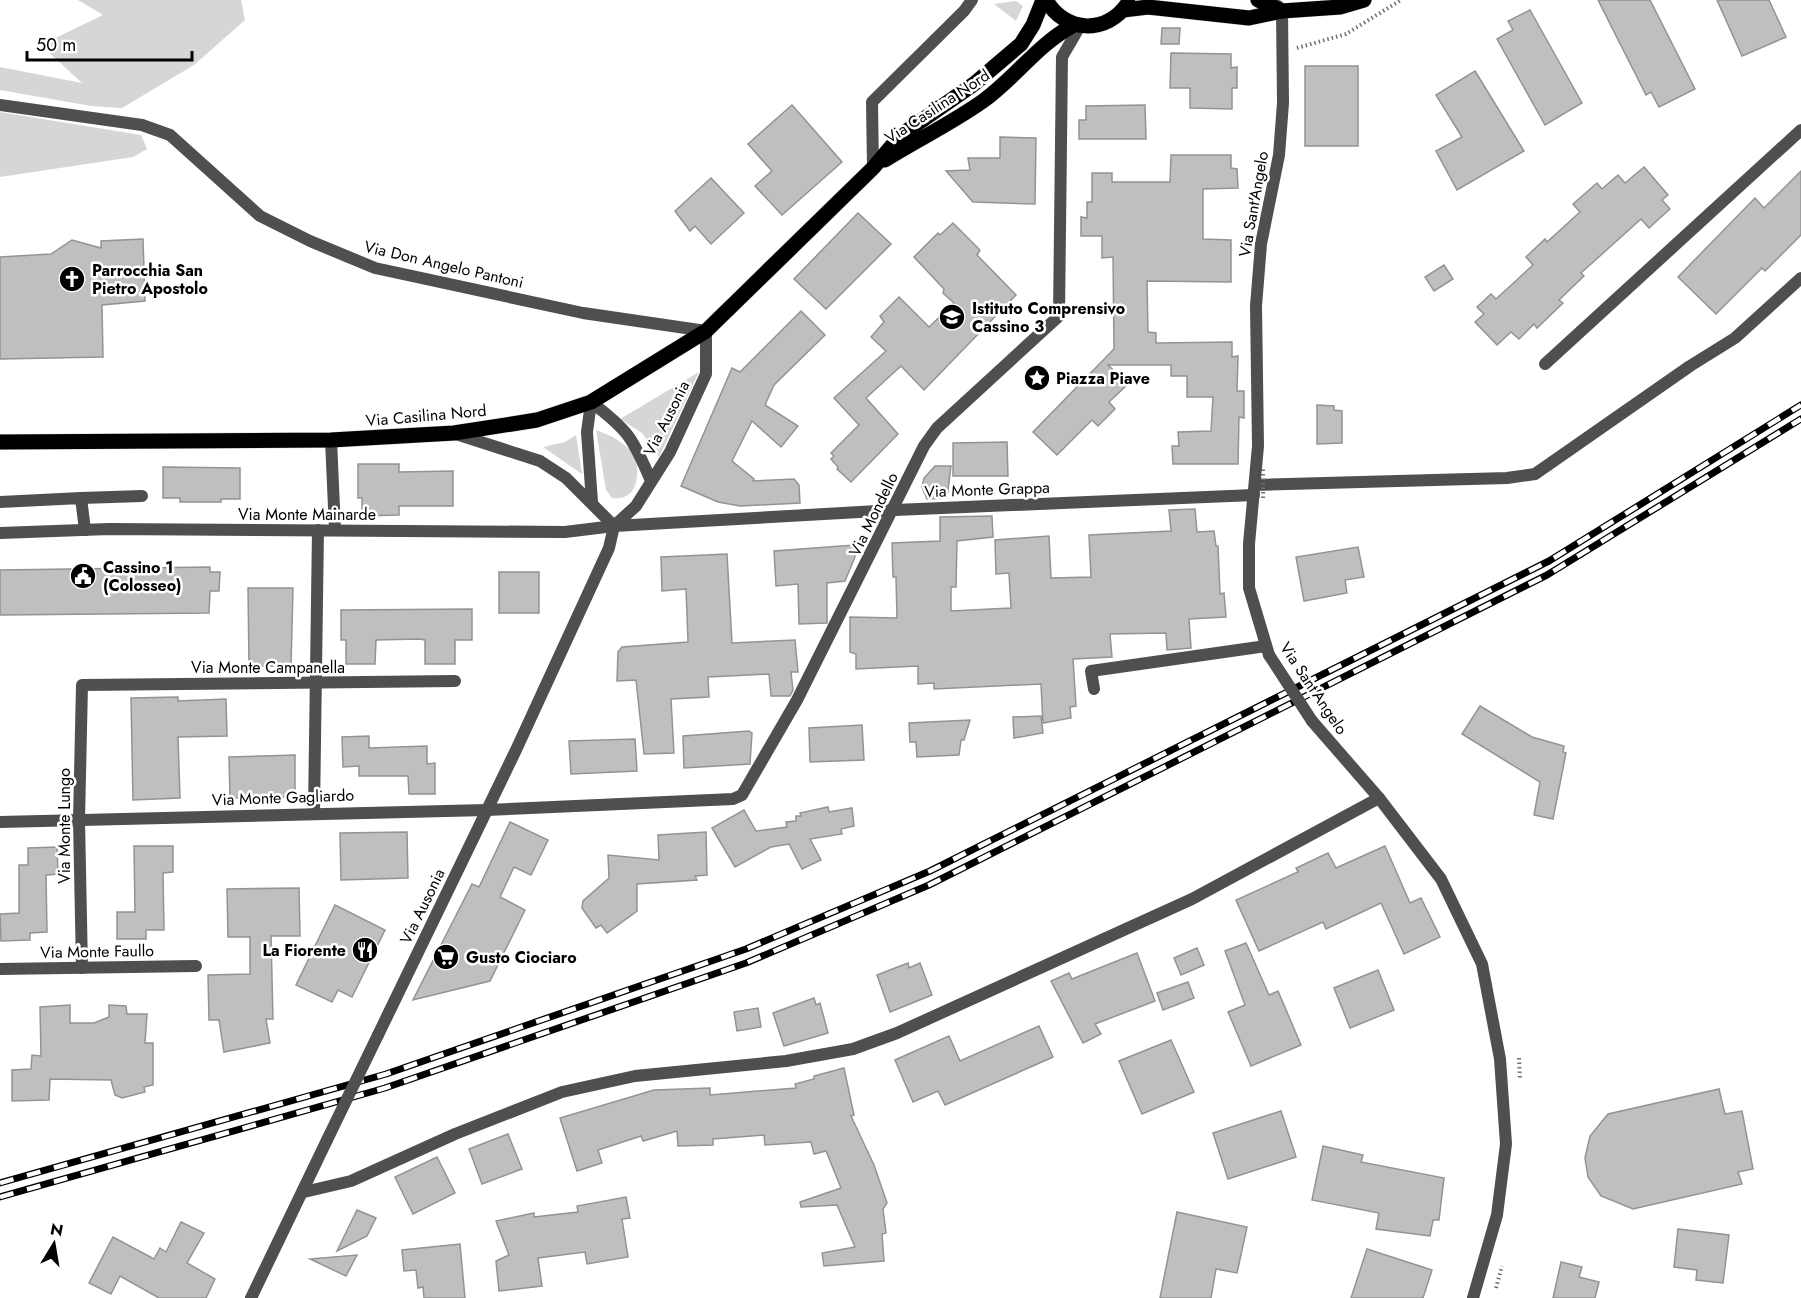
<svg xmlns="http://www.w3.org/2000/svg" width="1801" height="1298" font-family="Jost,sans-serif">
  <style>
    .green { fill: #d6d6d6 }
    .building { fill: #bfbfbf; stroke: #939393; stroke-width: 1.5 }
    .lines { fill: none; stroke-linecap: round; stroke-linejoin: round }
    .primary-casing { stroke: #dbdbdb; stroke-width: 16 }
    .path { stroke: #717171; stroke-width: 4; stroke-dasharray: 1.5 3; stroke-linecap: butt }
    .service { stroke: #4f4f4f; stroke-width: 12 }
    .minor { stroke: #4f4f4f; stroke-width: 12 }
    .tertiary { stroke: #4f4f4f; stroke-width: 12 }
    .primary { stroke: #000; stroke-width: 15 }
    .rail-casing { stroke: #000; stroke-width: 7 }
    .rail { stroke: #fff; stroke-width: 4.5; stroke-dasharray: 14; stroke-linecap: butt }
    .path-bridge { stroke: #717171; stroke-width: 4; stroke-dasharray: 1.5 3; stroke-linecap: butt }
    .minor-bridge { stroke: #4f4f4f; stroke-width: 12 }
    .tertiary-bridge { stroke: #4f4f4f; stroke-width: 12 }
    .labels { text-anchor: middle; stroke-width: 5; stroke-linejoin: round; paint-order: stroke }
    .street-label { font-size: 16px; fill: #000; stroke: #fff }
    .poi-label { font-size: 16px; font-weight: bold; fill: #000; stroke: #fff; text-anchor: start }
  </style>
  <rect width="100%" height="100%" fill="#fff"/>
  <g class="green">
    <path d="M78,0H241L245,20L194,65L122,108L91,106L0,90V67L82,83L41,45L103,15Z"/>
    <path d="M1016,1L1023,6L1016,21L994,4Z"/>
    <path d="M0,112L141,135L147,149L133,157L0,177Z"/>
    <path d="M699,372L659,457L642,433L620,419Z"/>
    <path d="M596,430L613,437L634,452C640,471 640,501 612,498L606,490Z"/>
    <path d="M576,435L582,474L543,447L565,442Z"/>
  </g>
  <g class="building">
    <path d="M1598,0H1650L1695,89L1659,107L1651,92L1646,95Z"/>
    <path d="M1717,0H1769L1786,37L1742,56Z"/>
    <path d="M1530,10L1582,103L1545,125L1497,39L1513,30L1508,21Z"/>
    <path d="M1162,28H1180L1179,44H1161Z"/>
    <path d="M1171,53L1231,54V68L1237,67V88H1232V109L1190,108V88H1170Z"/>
    <rect x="1305" y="66" width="53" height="80"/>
    <path d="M1475,71L1524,151L1457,190L1436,151L1462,137L1436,95Z"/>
    <path d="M792,105L842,162L782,215L755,186L772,171L748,144Z"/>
    <path d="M1145,105L1146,139H1079V120H1086V106Z"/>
    <path d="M1000,137L1036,138L1035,204L973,202L946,171L970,170L968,158H1000Z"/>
    <path d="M1171,155H1231V168L1237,169L1238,188L1203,189V239L1231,240V282L1147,281L1148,332L1156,333V343L1232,342V357L1238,356L1237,391H1244V418L1239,417L1238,464H1173L1172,446H1179L1178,432L1211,431L1213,397H1187V376H1171V365H1108L1128,384L1109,402L1115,409L1098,426L1092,420L1057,455L1033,432L1114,349L1113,257L1102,258V236H1081V217L1087,218V202H1092V173H1112V182H1170Z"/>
    <path d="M1644,167L1668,195L1662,200L1670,209L1649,228L1641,219L1581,273L1584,276L1559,300L1563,303L1537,328L1534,324L1519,339L1511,332L1497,345L1475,322L1484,314L1477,307L1491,294L1496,299L1533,265L1526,257L1545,239L1547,242L1580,212L1573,204L1597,183L1602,189L1618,175L1625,183Z"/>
    <path d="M1801,171V235L1765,271L1762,268L1716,314L1678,277L1755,198L1764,208Z"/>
    <path d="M711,178L744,213L711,244L695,226L690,231L675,211Z"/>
    <path d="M858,213L891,244L826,309L794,279Z"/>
    <path d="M953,223L980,250L977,255L1016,295L924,390L901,366L866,398L898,434L851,482L837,469L838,467L831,459L834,456L831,453L859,425L834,398L886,351L871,337L884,322L880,316L899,297L929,327L954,303L943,293L944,289L914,257L938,233L940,235Z"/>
    <path d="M143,239L145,301L102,305L103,357L0,359V257L51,254L72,240L101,248V241Z"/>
    <path d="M1444,265L1453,279L1434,291L1425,277Z"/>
    <path d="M801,311L825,335L774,385L765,405L798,426L781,447L752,421L732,461L754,479L753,481L794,479L799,485L800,503L740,506L718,502L681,486L732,368L740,372Z"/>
    <path d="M1317,405L1334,406V410L1342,411V443L1317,444Z"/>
    <path d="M1007,442L1008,476H953V443Z"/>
    <path d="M358,464H399V472L453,471V506H399V515L362,516V498H358Z"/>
    <path d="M935,466H951L947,498L927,499L922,487L924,478Z"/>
    <path d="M163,467L240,468V499H221V502H180V498H163Z"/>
    <path d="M1195,509L1197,532L1214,531L1216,546H1218L1220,594L1224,593L1226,617L1189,619L1191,648L1167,650L1166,633L1110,634L1112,657L1073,659L1076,706L1070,707L1071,718L1043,723L1041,684L934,689V683L918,684V666L856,669V654L850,652V617L897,618L896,577H893L892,543L940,541V517L992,516L993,537L957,541L956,587H951V611L1011,608L1009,573L996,574L995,540L1049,536L1051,578L1091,577L1089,535L1171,531L1169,510Z"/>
    <path d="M854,545L855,557L845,581L827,583V623L799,624L798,584L776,586L774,551Z"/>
    <path d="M1358,547L1364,577L1345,580L1347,593L1304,601L1296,557Z"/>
    <path d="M727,554L732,643L795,640L798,672H791L793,690L790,696H771L769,674L708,677L709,697L671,699L674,753L644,754L636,680L617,681L618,652L622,647L688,642L686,589L662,591L661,557Z"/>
    <path d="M210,567V572H220L219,591H210L209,613L0,615V570Z"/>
    <rect x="499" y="572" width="40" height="41"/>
    <path d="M248,588H293L291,666H249Z"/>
    <path d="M472,609V640H455V664H425V640L419,639L376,640L375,664H346V640H341V610Z"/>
    <path d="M178,697V701L226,699L227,736L178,737L180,798L133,800L131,698Z"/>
    <path d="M1480,706L1532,737L1564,746L1563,752L1566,753L1553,819L1534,815L1540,782L1462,734Z"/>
    <path d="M1041,716L1043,733L1014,738L1013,717Z"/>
    <path d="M970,720L964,740H961L959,755L917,757L916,742H910L909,723Z"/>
    <path d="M862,725L864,760L810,762L809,728Z"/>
    <path d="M749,731L752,733L750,764L684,768L683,736Z"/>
    <path d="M369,736V748L427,746V764L435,763V794H409L408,776H359V766L343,767L342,737Z"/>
    <path d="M635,739L637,771L571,774L569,741Z"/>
    <path d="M295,755V797L230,798L229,757Z"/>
    <path d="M828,807L829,812L852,808L854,826L841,829L842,834L810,839L821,860L802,869L789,844L771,847L735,867L712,828L744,810L756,831L787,827L786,822L796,821V816H801L800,813Z"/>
    <path d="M510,822L548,840L531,875L514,867L500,897L525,910L490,981L413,1000L472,884L479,887Z"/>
    <path d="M407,832L408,878L341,880L340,833Z"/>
    <path d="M706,832L707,875L695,876L697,880L637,884V911L607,933L601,925L596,928L582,908L583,901L609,878L608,855L659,860L658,835Z"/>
    <path d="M134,846H173V872L163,873L164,930H146V939H117V912H135Z"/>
    <path d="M1385,846L1410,903L1421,898L1440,937L1404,954L1381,903L1326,929L1323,922L1259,951L1236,900L1298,872L1296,868L1328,853L1336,868Z"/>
    <path d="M57,847L58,874L46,875L47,932L30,933V940L1,941L0,914L19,913V865H28V848Z"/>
    <path d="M299,888L300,936H271L273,1019H266L270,1043L224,1052L219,1020H209L208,975L250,974V937H228L227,889Z"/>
    <path d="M335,905L385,930L352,997L338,990L332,1002L296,985Z"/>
    <path d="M1246,943L1269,995L1278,991L1301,1045L1251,1066L1228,1012L1245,1005L1225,951Z"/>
    <path d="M1197,948L1204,965L1181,975L1174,958Z"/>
    <path d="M1137,953L1155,1001L1095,1024L1101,1034L1083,1043L1051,981L1069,973L1072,979Z"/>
    <path d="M908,963L909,968L920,963L932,995L890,1012L877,975Z"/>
    <path d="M1378,970L1394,1010L1350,1028L1334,988Z"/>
    <path d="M1188,982L1194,998L1163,1010L1157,993Z"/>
    <path d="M814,998L816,1005L820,1003L828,1033L784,1046L773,1013Z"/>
    <path d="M70,1005V1023H94L109,1017V1005L126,1006L127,1014H147L145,1043H153V1085L144,1087L145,1092L122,1098L115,1095L111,1080L50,1079L49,1100L12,1101V1070L31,1069L32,1055L41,1056L40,1007Z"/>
    <path d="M758,1008L761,1027L737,1031L734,1012Z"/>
    <path d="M1039,1026L1053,1057L945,1105L938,1091L913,1102L895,1060L949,1036L960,1061Z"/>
    <path d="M1171,1040L1194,1092L1142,1114L1119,1061Z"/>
    <path d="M844,1068L854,1115L851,1116L874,1165L887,1203L883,1209L886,1233L882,1234L884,1261L824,1266L822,1253L855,1247L837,1205L801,1207L800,1202L841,1188L826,1151L814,1154L811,1142L765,1145L764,1135L713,1139V1145L678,1146L677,1131L643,1141L641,1136L598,1150L602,1163L577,1171L560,1118L654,1090L710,1088V1095L796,1088L795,1084L814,1079V1076Z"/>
    <path d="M1719,1089L1725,1114L1742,1111L1753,1169L1738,1172L1742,1184L1633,1209L1601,1196L1588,1177L1585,1158L1590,1136L1608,1114Z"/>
    <path d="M1281,1111L1296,1157L1228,1179L1213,1133Z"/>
    <path d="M508,1134L522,1169L482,1184L469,1149Z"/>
    <path d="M1323,1146L1363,1155L1361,1162L1444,1178L1439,1220H1433L1430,1236L1376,1229L1379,1213L1312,1200Z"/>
    <path d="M437,1157L455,1193L413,1214L395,1177Z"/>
    <path d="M626,1197L630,1218L622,1219L628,1257L587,1264L585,1252L538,1258L542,1286L499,1291L496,1261L509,1255L496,1221L534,1213V1217L578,1212L577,1206Z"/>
    <path d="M357,1210L376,1218L367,1236L337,1251Z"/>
    <path d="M1177,1212L1247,1227L1237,1273L1216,1269L1211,1298H1160Z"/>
    <path d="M181,1222L204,1233L187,1263L215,1279L206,1298H159L120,1276L111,1294L89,1283L113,1237L154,1259L160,1248L166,1252Z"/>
    <path d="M1678,1229L1729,1235L1723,1283L1696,1280L1697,1270L1674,1267Z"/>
    <path d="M460,1244L465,1298H424L423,1287L418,1288L416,1270L404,1271L402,1250Z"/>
    <path d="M1367,1249L1432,1270L1423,1298H1351Z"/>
    <path d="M357,1255L346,1276L310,1259Z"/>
    <path d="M1561,1262L1582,1267L1579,1277L1599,1282L1595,1298H1553Z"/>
  </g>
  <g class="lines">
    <g class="primary-casing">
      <g id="primary">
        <path d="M1046,0C1065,33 1107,35 1128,3"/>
        <path d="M1258,0L1282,11"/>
        <path d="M1123,10L1148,7L1249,18L1282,11L1340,7L1364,0"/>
        <path d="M885,160C917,140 952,123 983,101C1015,78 1039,43 1074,25"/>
        <path d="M0,442L331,440L454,433L537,420L591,402L706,331L873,168L901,135L974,84L1021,44L1033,25L1043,0"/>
      </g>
    </g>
    <g class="path">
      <path d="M1297,48L1346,34L1401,0"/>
      <path d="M1519,1058L1520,1080"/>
      <path d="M1496,1288L1502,1266"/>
    </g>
    <path class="service" d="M0,105L142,125L170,135L260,216L310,241L375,268L583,313L706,331"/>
    <g class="minor">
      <path d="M873,168L872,102L964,11L972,0"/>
      <path d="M1545,364L1801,130"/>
      <path d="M331,440L335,530"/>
      <path d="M1255,485L1507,478L1535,474L1690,366L1735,338L1801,278"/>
      <path d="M81,498L142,496"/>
      <path d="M0,502L81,498L85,530"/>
      <path d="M0,533L109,529L565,532L614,526L895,510L1254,495"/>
      <path d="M1269,655L1249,588V544L1258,446L1256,306L1261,244L1279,155L1283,103L1282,11L1278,6"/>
      <path d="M1094,689L1091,671L1266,646"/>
      <path d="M1312,721L1379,798L1441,879L1482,964L1500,1059L1506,1144L1497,1215L1473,1298"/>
      <path d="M314,812L318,530"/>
      <path d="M0,822L487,810L733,799L742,795L797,700L924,446L937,428L1059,316L1062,57L1080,26"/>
      <path d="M82,968L79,820L82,685L455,681"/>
      <path d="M0,969L196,966"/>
      <path d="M304,1192L351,1181L455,1134L562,1092L635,1076L786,1061L853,1049L897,1033L1192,899L1379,798"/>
    </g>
    <g class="tertiary">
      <path d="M456,434L540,461L566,478L614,526"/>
      <path d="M592,502L587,432L591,402C628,430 633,438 651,481"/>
      <path d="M378,1035L516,750L609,548L614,526L636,506L670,452L706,374V331"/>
      <path d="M251,1298L327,1140"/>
    </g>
    <use href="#primary" class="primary"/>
    <g class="rail-casing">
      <g id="rail">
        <path d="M0,1183L386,1074L746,949L930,871L1549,561L1801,405"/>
        <path d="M0,1197L385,1088L746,963L929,885L1547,575L1801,419"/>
      </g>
    </g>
    <use href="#rail" class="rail"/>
    <path class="path-bridge" d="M1263,498V467"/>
    <path class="minor-bridge" d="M1269,655L1312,721"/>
    <path class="tertiary-bridge" d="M327,1140L378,1035"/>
  </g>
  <defs>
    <g id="church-disc" transform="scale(1.35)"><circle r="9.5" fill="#000" stroke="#fff"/><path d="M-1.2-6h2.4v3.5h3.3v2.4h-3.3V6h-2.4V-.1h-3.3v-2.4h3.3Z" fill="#fff"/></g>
    <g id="school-disc" transform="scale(1.35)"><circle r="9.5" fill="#000" stroke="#fff"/><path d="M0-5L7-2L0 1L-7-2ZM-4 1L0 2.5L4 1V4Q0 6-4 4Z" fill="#fff"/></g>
    <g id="sight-disc" transform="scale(1.35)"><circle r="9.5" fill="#000" stroke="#fff"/><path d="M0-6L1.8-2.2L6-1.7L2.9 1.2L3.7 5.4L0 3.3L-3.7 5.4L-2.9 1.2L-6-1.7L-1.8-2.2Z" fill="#fff"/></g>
    <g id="civic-disc" transform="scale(1.35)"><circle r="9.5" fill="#000" stroke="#fff"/><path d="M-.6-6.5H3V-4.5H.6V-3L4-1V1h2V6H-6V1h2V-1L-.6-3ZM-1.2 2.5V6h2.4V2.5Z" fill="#fff"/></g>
    <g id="restaurant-disc" transform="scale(1.35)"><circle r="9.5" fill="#000" stroke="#fff"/><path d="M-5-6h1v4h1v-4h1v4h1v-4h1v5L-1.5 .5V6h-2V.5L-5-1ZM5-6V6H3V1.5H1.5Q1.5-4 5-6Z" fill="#fff"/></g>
    <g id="supermarket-disc" transform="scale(1.35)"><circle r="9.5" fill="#000" stroke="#fff"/><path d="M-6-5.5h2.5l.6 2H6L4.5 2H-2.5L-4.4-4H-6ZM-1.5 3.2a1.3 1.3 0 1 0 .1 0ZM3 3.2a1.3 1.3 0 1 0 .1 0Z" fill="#fff"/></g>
  </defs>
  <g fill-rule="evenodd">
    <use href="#church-disc" x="72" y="279"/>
    <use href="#school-disc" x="952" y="317"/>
    <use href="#sight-disc" x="1037" y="378"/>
    <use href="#civic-disc" x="83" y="576"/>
    <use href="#restaurant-disc" x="365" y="950"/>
    <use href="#supermarket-disc" x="446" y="957"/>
  </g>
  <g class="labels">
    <g class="street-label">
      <text transform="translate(937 106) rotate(-33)" y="6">Via Casilina Nord</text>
      <text transform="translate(1253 204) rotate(-80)" y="6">Via Sant'Angelo</text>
      <text transform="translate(444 264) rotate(13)" y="6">Via Don Angelo Pantoni</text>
      <text transform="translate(426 415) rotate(-5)" y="6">Via Casilina Nord</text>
      <text transform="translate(666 418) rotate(-63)" y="6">Via Ausonia</text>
      <text transform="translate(987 489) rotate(-2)" y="6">Via Monte Grappa</text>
      <text x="307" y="520">Via Monte Mainarde</text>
      <text transform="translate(873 514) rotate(-64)" y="6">Via Mondello</text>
      <text x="268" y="673">Via Monte Campanella</text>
      <text transform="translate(1314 688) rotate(56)" y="6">Via Sant'Angelo</text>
      <text transform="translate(283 797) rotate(-2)" y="6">Via Monte Gagliardo</text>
      <text transform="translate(64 826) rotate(-90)" y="6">Via Monte Lungo</text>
      <text transform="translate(422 906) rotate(-64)" y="6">Via Ausonia</text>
      <text transform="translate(97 951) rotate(-1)" y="6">Via Monte Faullo</text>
    </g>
    <g class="poi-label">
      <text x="92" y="276">Parrocchia San<tspan x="92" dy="18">Pietro Apostolo</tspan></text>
      <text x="972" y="314">Istituto Comprensivo<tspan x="972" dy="18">Cassino 3</tspan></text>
      <text x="1056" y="384">Piazza Piave</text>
      <text x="103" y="573">Cassino 1<tspan x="103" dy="18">(Colosseo)</tspan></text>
      <text x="346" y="956" text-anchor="end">La Fiorente</text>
      <text x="466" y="963">Gusto Ciociaro</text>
    </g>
  </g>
  <g transform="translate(54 1244) rotate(11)" stroke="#ffffff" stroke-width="4.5" paint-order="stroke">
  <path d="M0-4.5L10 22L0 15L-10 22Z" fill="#000000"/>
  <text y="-9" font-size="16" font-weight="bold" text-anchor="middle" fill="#000000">N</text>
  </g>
  <path d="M27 51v9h165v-9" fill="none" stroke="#000000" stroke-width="3"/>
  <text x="36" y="51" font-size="18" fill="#000000" stroke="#ffffff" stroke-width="4.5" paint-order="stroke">50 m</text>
</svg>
